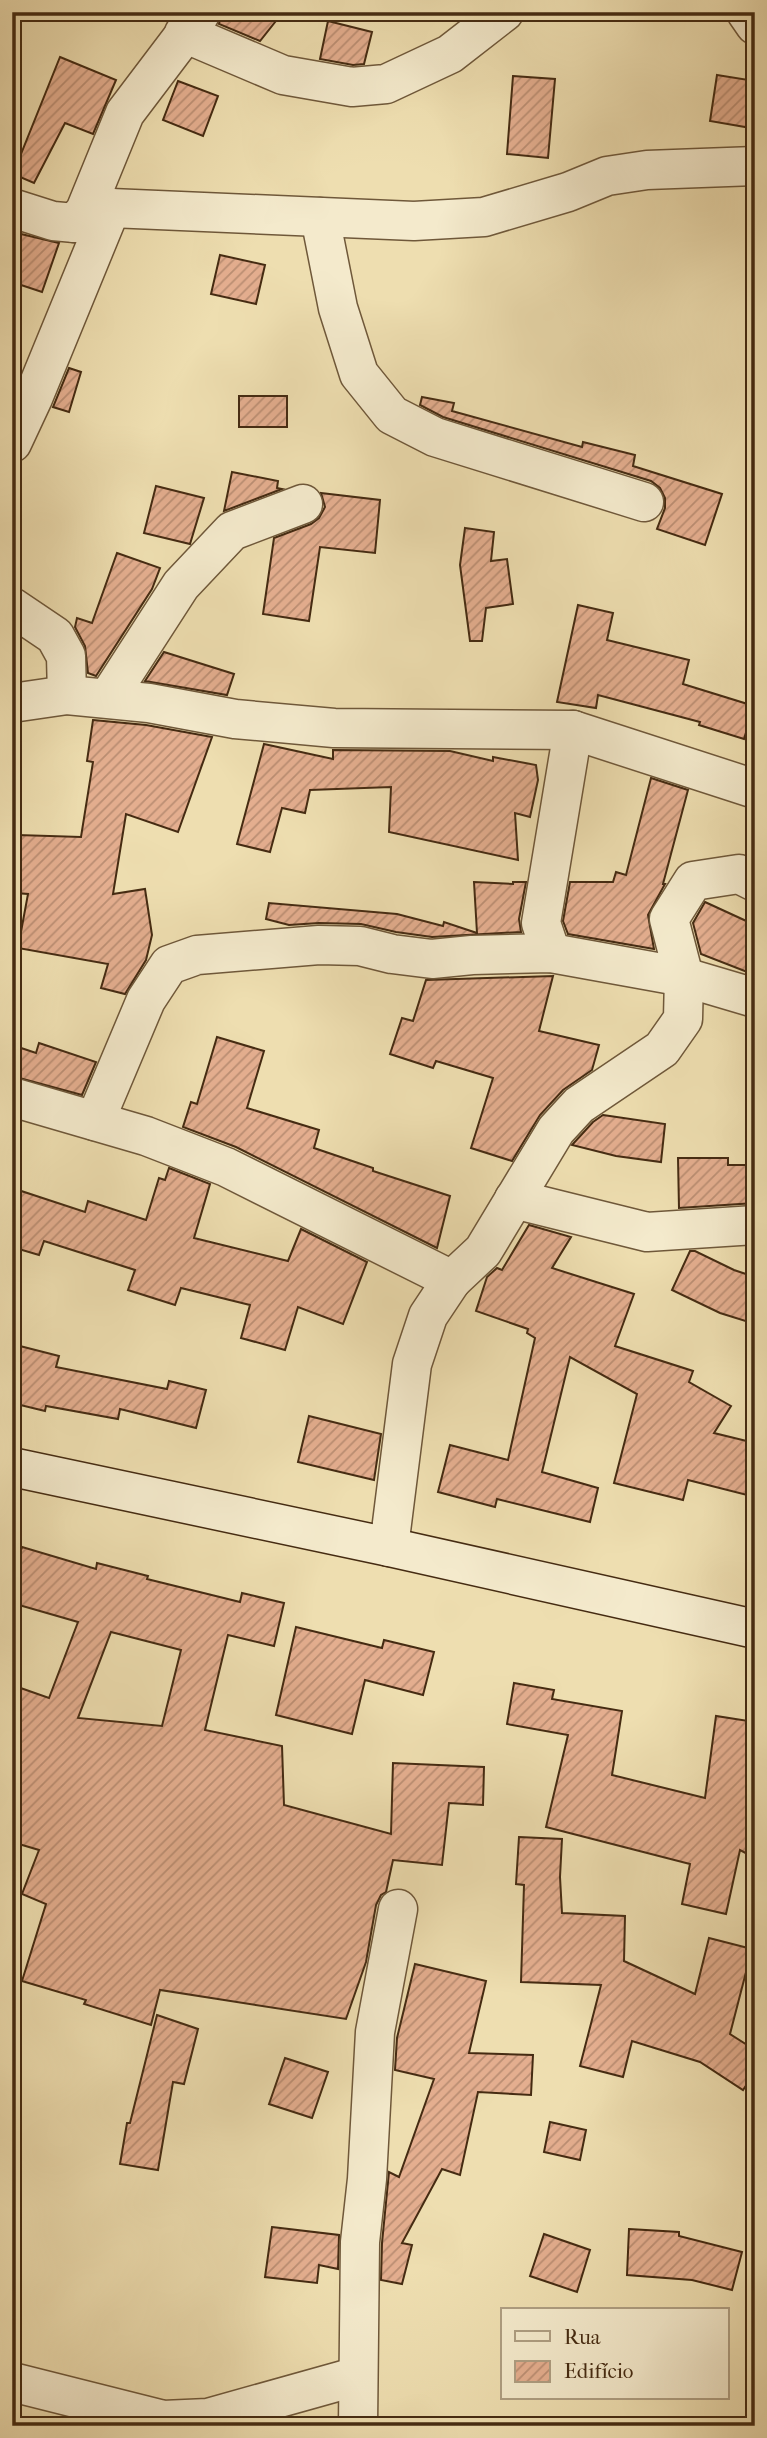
<svg xmlns="http://www.w3.org/2000/svg" width="767" height="2438" font-family="'IM FELL French Canon',serif">
  <style>
    .building { fill: url(#building-hatch); stroke: #452b12; stroke-width: 2; fill-rule: evenodd }
    .lines { fill: none; stroke-linecap: round; stroke-linejoin: round }
    .street-casing { stroke: #6f583a; stroke-width: 41 }
    .secondary-casing { stroke: #452b12; stroke-width: 41 }
    .street { stroke: #f4eacc; stroke-width: 38 }
    .secondary { stroke: #f4eacc; stroke-width: 38 }
  </style>
  <defs>
    <pattern id="building-hatch" width="6" height="6" patternUnits="userSpaceOnUse" patternTransform="scale(1.75)"><rect width="6" height="6" fill="#e4ae8f"/><path d="M-1 1l2-2M0 6l6-6M5 7l2-2" fill="none" stroke="#bb8e73"/></pattern>
  </defs>
  <rect width="100%" height="100%" fill="#eedeb0"/>
  <filter id="stains"><feTurbulence type="fractalNoise" baseFrequency=".00286" numOctaves="4"/><feColorMatrix values="0 0 0 0 .2 0 0 0 0 .09 0 0 0 0 .02 0 0 0 .5 -.17"/></filter>
  <radialGradient id="worn" r=".72"><stop offset=".6" stop-color="#630" stop-opacity="0"/><stop offset="1" stop-color="#630" stop-opacity=".3"/></radialGradient>
  <g class="building">
    <path d="M221,12H283L260,41L219,24Z"/>
    <path d="M328,21L372,32L364,64L353,65L320,59Z"/>
    <path d="M60,57L116,80L93,134L65,123L34,183L13,174Z"/>
    <path d="M717,75L755,81V103L751,128L710,121Z"/>
    <path d="M513,76L555,79L548,158L507,154Z"/>
    <path d="M178,81L218,96L203,136L163,120Z"/>
    <path d="M21,234L59,243L42,292L12,282V257Z"/>
    <path d="M220,255L265,265L256,304L211,294Z"/>
    <path d="M69,368L81,372L69,412L53,407Z"/>
    <rect x="239" y="396" width="48" height="31"/>
    <path d="M422,397L454,403L452,411L582,447L583,442L635,455L633,466L722,494L705,545L657,529L665,508V498L660,488L651,481L443,417L420,405Z"/>
    <path d="M232,472L278,481L277,488L282,489L224,511Z"/>
    <path d="M156,486L204,498L190,544L144,533Z"/>
    <path d="M321,493L380,500L375,553L320,547L309,621L263,614L274,538L311,524L319,518L325,507Z"/>
    <path d="M465,528L494,532L491,561L507,559L513,604L486,608L482,641H470L460,565Z"/>
    <path d="M117,553L160,568L152,589L96,676L88,673L85,646L75,627L77,618L92,623Z"/>
    <path d="M578,605L613,613L607,640L689,660L683,684L754,706L744,739L699,725L700,722L598,695L596,708L557,702Z"/>
    <path d="M164,652L234,674L227,695L145,681Z"/>
    <path d="M93,720L146,725L212,737L178,832L126,814L113,894L145,889L152,935L146,960L125,994L101,988L108,964L18,948L28,894L16,893L18,835L81,837L93,762L87,761Z"/>
    <path d="M264,744L333,759V750L450,751L493,761V757L536,765L538,780L530,817L515,813L518,860L389,832L391,787L310,790L305,813L282,808L270,852L237,844Z"/>
    <path d="M651,778L688,790L663,884H665L648,915L654,949L568,934L563,921L570,882H613L616,872L626,875Z"/>
    <path d="M474,882L513,884V882H526L519,919L521,932L432,937L396,932L361,924L319,923L289,925L266,919L269,903L397,914L443,926L444,922L477,933Z"/>
    <path d="M705,902L755,925V975L701,954L693,923Z"/>
    <path d="M553,976L539,1031L599,1045L592,1070L563,1090L540,1115L512,1161L471,1148L493,1078L436,1061L433,1068L390,1054L402,1018L413,1021L426,980Z"/>
    <path d="M217,1037L264,1051L247,1108L319,1130L314,1148L373,1168V1171L450,1196L437,1248L236,1147L183,1127L191,1102L197,1104Z"/>
    <path d="M39,1043L96,1062L82,1095L12,1076V1045L36,1053Z"/>
    <path d="M603,1115L665,1124L661,1162L616,1156L572,1145L593,1122Z"/>
    <path d="M678,1158H728V1165H755V1203L679,1208Z"/>
    <path d="M169,1168L210,1184L194,1238L288,1261L301,1229L367,1262L343,1324L298,1307L285,1350L241,1338L250,1305L181,1288L175,1305L128,1290L135,1270L44,1241L39,1255L12,1247V1188L85,1212L88,1201L146,1220L159,1178L165,1180Z"/>
    <path d="M529,1225L571,1237L552,1268L634,1294L615,1346L693,1371L689,1382L731,1406L714,1433L755,1443V1497L688,1480L683,1500L614,1483L637,1394L570,1357L542,1472L598,1488L590,1522L497,1499L495,1507L438,1492L450,1445L508,1460L535,1338L527,1333L528,1329L476,1311L487,1277L497,1268L502,1270Z"/>
    <path d="M690,1251H695L734,1270L755,1277V1324L720,1313L672,1290Z"/>
    <path d="M12,1344L59,1356L56,1367L167,1389L169,1381L206,1390L196,1428L120,1409L118,1419L46,1406L45,1411L12,1403Z"/>
    <path d="M309,1416L381,1434L374,1480L298,1462Z"/>
    <path d="M22,1547L96,1569L97,1563L148,1576L147,1579L240,1602L242,1593L284,1603L274,1646L228,1635L205,1730L282,1746L284,1805L391,1834L393,1763L484,1767L483,1805L449,1803L442,1865L393,1860L386,1892L381,1895L376,1905L366,1962L346,2019L160,1990L151,2025L84,2004L86,2000L22,1981L46,1904L22,1894L39,1850L12,1842V1685L49,1698L78,1622L12,1603V1578ZM111,1632L181,1650L162,1726L78,1718Z"/>
    <path d="M296,1627L382,1648L384,1640L434,1652L423,1695L365,1680L352,1734L276,1715Z"/>
    <path d="M514,1683L554,1690L552,1699L622,1711L612,1775L705,1798L716,1716L755,1722V1858L740,1850L726,1914L682,1904L690,1864L546,1827L568,1735L507,1724Z"/>
    <path d="M519,1837L562,1839L560,1877L562,1913L625,1916L624,1961L695,1994L709,1938L752,1949L730,2034L755,2050V2072L743,2090L700,2062L632,2041L623,2077L580,2066L601,1985L521,1982L524,1885L516,1884Z"/>
    <path d="M415,1964L486,1981L469,2053L533,2055L531,2095L478,2092L460,2175L442,2169L402,2243L412,2245L402,2284L381,2280L382,2243L389,2172L399,2177L434,2079L395,2070L397,2038Z"/>
    <path d="M157,2015L198,2029L184,2084L173,2082L158,2170L120,2164L127,2123H130Z"/>
    <path d="M285,2058L328,2072L312,2118L269,2104Z"/>
    <path d="M550,2122L586,2130L580,2160L544,2152Z"/>
    <path d="M272,2227L339,2235L338,2269L319,2265L317,2283L265,2277Z"/>
    <path d="M629,2229L679,2232V2236L742,2252L732,2290L692,2280L627,2275Z"/>
    <path d="M544,2234L590,2250L577,2292L530,2276Z"/>
  </g>
  <g class="lines">
    <g class="street-casing">
      <g id="street">
        <path d="M746,12L755,25"/>
        <path d="M184,33L283,75L352,87L386,84L450,54L504,12"/>
        <path d="M12,208L53,221L75,223L111,208L414,221L484,217L568,192L607,176L647,170L755,166"/>
        <path d="M320,217L338,308L359,374L392,415L435,437L644,502"/>
        <path d="M75,223L85,211L125,113L200,14"/>
        <path d="M12,443L33,398L111,208"/>
        <path d="M12,607L55,636L66,656L67,695"/>
        <path d="M108,698L181,585L232,531L303,504"/>
        <path d="M12,703L67,695L149,703L235,719L334,728L573,730L755,789"/>
        <path d="M551,953L541,923L573,730"/>
        <path d="M12,1097L146,1136L226,1167L452,1280L428,1316L412,1364L389,1547"/>
        <path d="M95,1121L146,1000L169,965L197,955L319,945L360,946L392,954L432,959L472,955L551,953L684,977L755,998"/>
        <path d="M514,1199L647,1232L755,1225"/>
        <path d="M452,1280L483,1251L556,1130L579,1105L662,1049L683,1019L684,977L669,919L693,881L739,874L755,882"/>
        <path d="M12,2382L163,2420L208,2418L358,2376"/>
        <path d="M358,2426L360,2242L367,2179L375,2032L398,1909"/>
      </g>
    </g>
    <g class="secondary-casing">
      <path id="secondary" d="M12,1467L389,1547L755,1629"/>
    </g>
    <use href="#street" class="street"/>
    <use href="#secondary" class="secondary"/>
  </g>
  <rect width="767" height="2438" fill="none" stroke="#eedeb0" stroke-width="42"/>
  <rect x="14" y="14" width="739" height="2410" fill="none" stroke="#452b12" stroke-width="3.5"/>
  <rect x="21" y="21" width="725" height="2396" fill="none" stroke="#452b12" stroke-width="2"/>
  <rect x="501" y="2308" width="228" height="91" fill="#f4eacc" stroke="#ae9e82" stroke-width="2"/>
  <rect x="515" y="2331" width="35" height="10" fill="#f4eacc" stroke="#ae9e82" stroke-width="2"/>
  <text x="564" y="2344" font-size="21" fill="#452b12">Rua</text>
  <rect x="515" y="2361" width="35" height="21" fill="url(#building-hatch)" stroke="#ae9e82" stroke-width="2"/>
  <text x="564" y="2378" font-size="21" fill="#452b12">Edifício</text>
  <rect width="100%" height="100%" filter="url(#stains)"/>
  <rect width="100%" height="100%" fill="url(#worn)"/>
</svg>
